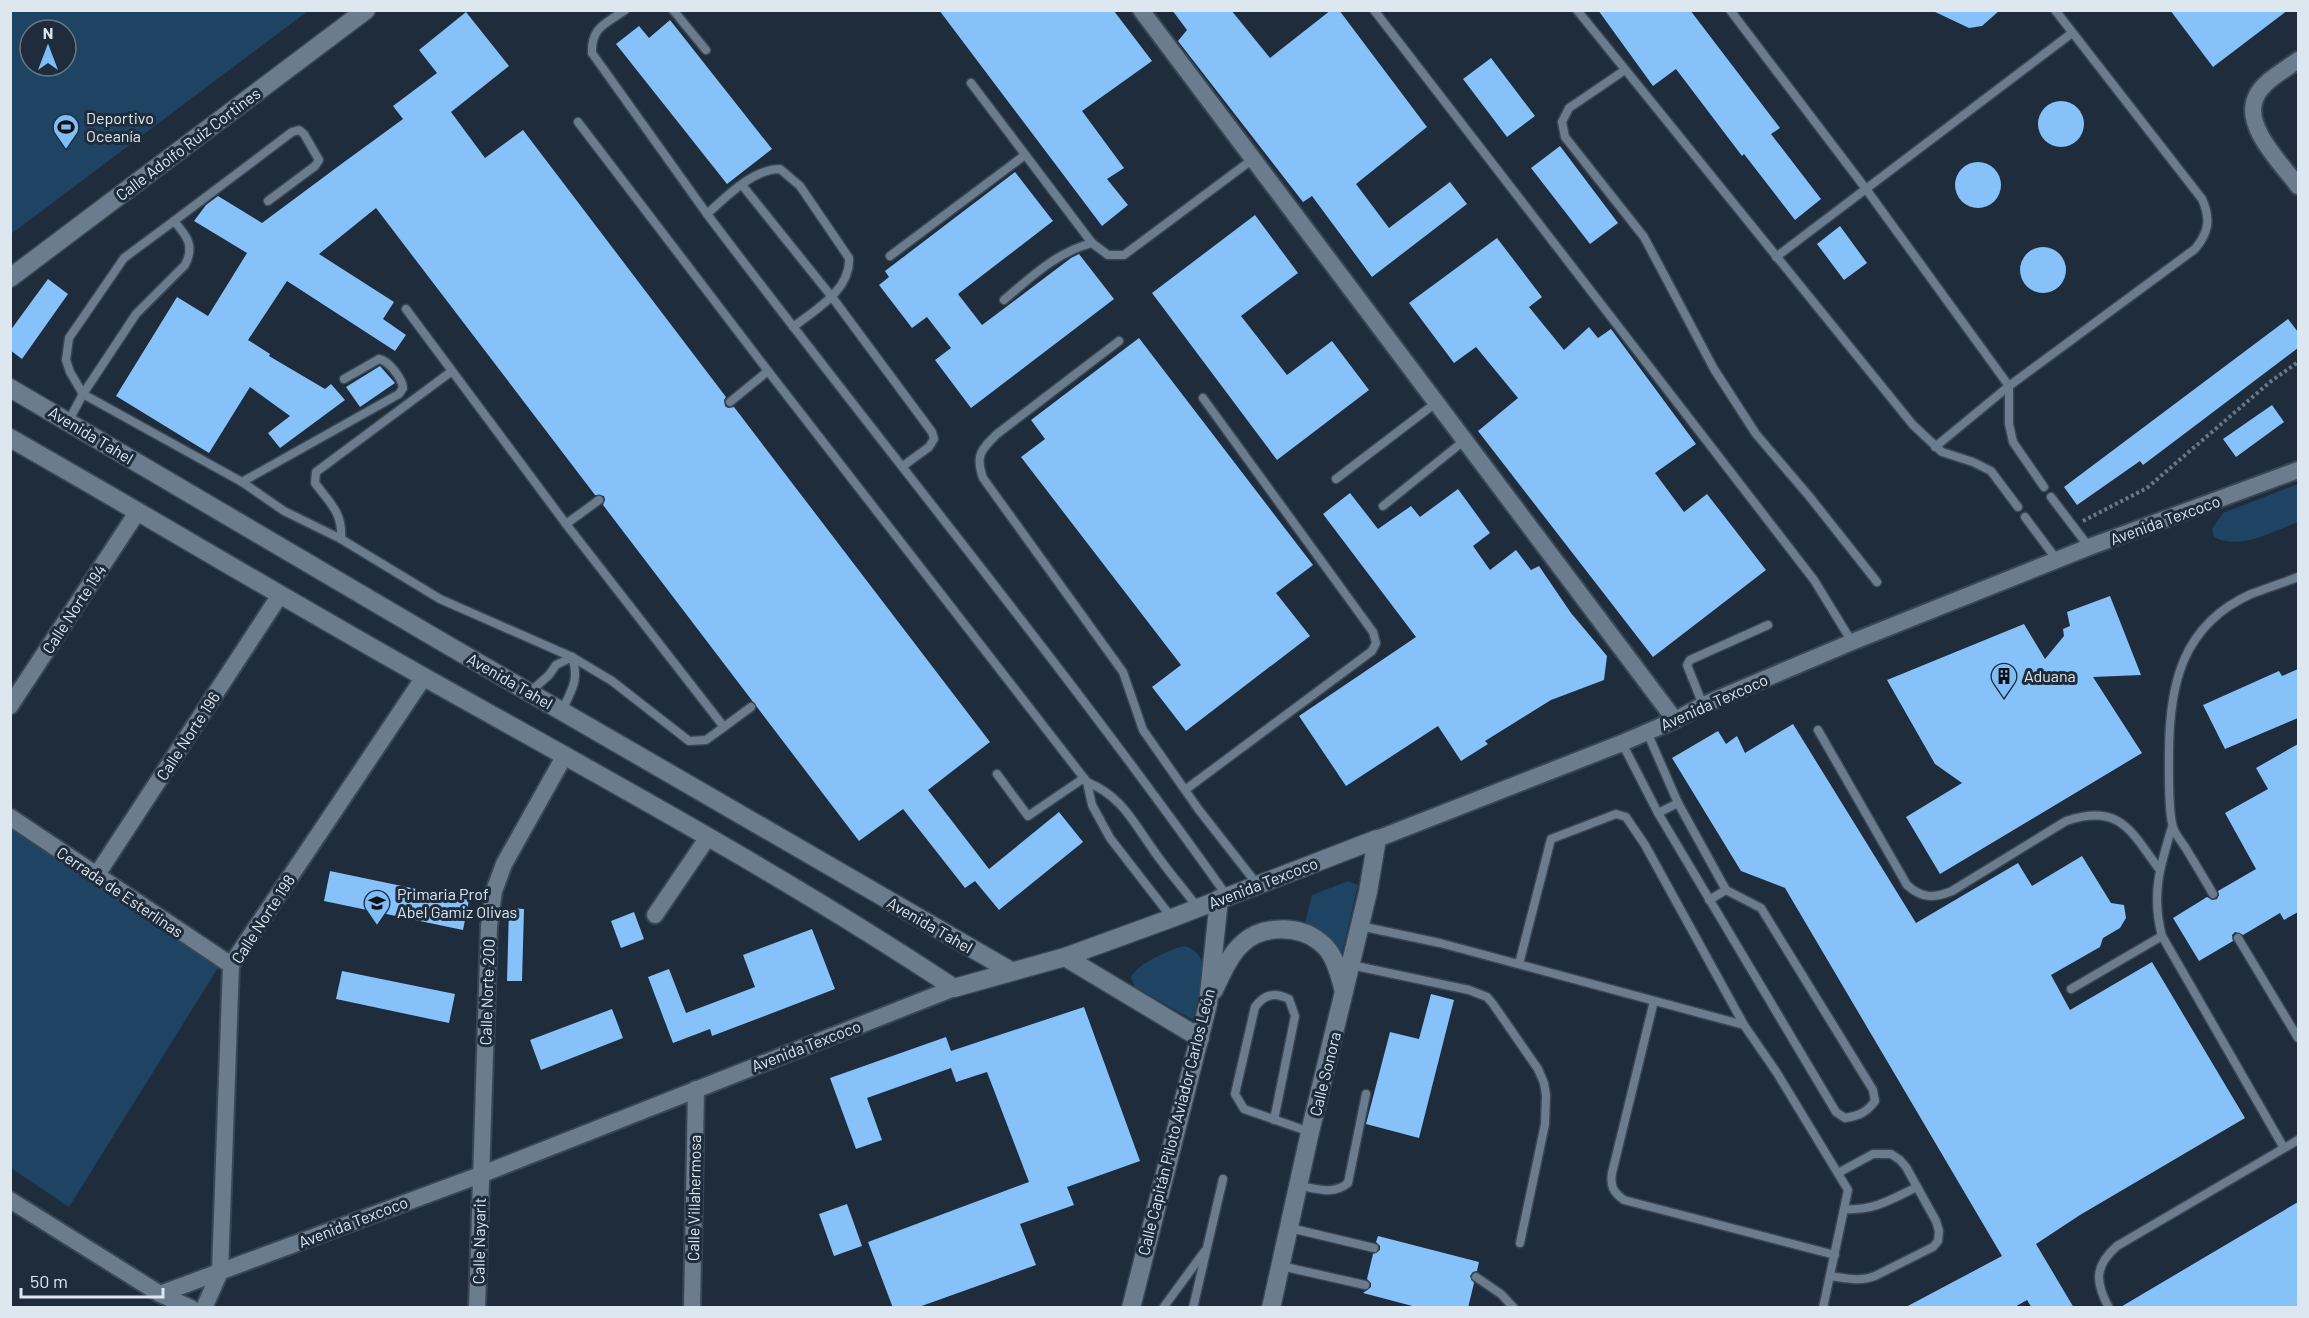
<svg xmlns="http://www.w3.org/2000/svg" width="2309" height="1318" font-family="Barlow,sans-serif">
  <style>
    .green { fill: #1f4363; fill-rule: evenodd }
    .building { fill: #86c1fa }
    .lines { fill: none; stroke-linecap: round; stroke-linejoin: round }
    .lane-casing { stroke: #3a4753; stroke-width: 11 }
    .street-casing { stroke: #3a4753; stroke-width: 20 }
    .secondary-casing { stroke: #3a4753; stroke-width: 21 }
    .path { stroke: #6b7784; stroke-width: 4; stroke-dasharray: 3 3; stroke-linecap: butt }
    .lane { stroke: #6a7c8d; stroke-width: 8 }
    .street { stroke: #6a7c8d; stroke-width: 16 }
    .secondary { stroke: #6a7c8d; stroke-width: 18 }
    .labels { text-anchor: middle; stroke-width: 6; stroke-linejoin: round; paint-order: stroke }
    .poi-label { font-size: 16px; fill: #dde7f0; stroke: #1e2c3b; text-anchor: start }
    .street-label { font-size: 16px; fill: #dde7f0; stroke: #1e2c3b }
  </style>
  <rect width="100%" height="100%" fill="#1e2c3b"/>
  <g class="green">
    <path d="M11,10H308V11L11,234ZM30,30H66V66H30Z"/>
    <path d="M2298,484V522C2273,531 2240,551 2214,537L2212,529L2223,513Z"/>
    <path d="M10,820L221,963L69,1207L11,1168Z"/>
    <path d="M1348,881L1358,885L1342,953L1327,940L1304,927L1312,895Z"/>
    <path d="M1185,946C1217,956 1198,995 1193,1020L1135,987L1131,978C1134,965 1172,948 1185,946Z"/>
  </g>
  <g class="building">
    <path d="M939,10L1114,11L1152,61L1082,111L1124,168L1107,179L1128,205L1102,226Z"/>
    <path d="M1172,10H1231L1270,58L1331,10H1339L1427,127L1356,184L1389,228L1450,182L1467,204L1372,277L1312,196L1303,202L1178,41L1187,30Z"/>
    <path d="M1598,10H1690L1780,128L1771,134L1821,199L1795,220L1744,154L1742,156L1676,69L1653,86Z"/>
    <path d="M1931,10H2000L1982,26L1969,28Z"/>
    <path d="M2170,10H2288L2213,67Z"/>
    <path d="M466,12L509,66L451,112L485,158L523,130L726,397L724,400L725,406L728,408L734,407L990,742L928,790L989,869L1059,812L1083,842L999,910L975,881L965,888L903,809L859,841L603,505L605,500L604,496L595,495L376,208L319,254L394,302L383,319L406,335L395,351L287,281L248,340L270,354L269,356L325,389L331,384L345,400L280,448L268,433L290,416L250,387L209,453L116,396L177,297L208,316L247,253L194,221L206,205L218,196L262,223L340,165L403,119L393,106L437,73L419,50Z"/>
    <path d="M670,20L772,149L727,184L616,44L639,26L649,38Z"/>
    <path d="M1491,58L1535,116L1507,137L1463,79Z"/>
    <circle cx="2061" cy="124" r="23"/>
    <path d="M1560,146L1618,223L1590,244L1531,168Z"/>
    <circle cx="1978" cy="185" r="23"/>
    <path d="M1015,172L1053,221L958,294L982,325L1071,258L1079,254L1114,299L971,408L935,360L951,348L927,317L912,328L879,285L889,277L885,271Z"/>
    <path d="M1255,215L1298,273L1241,316L1287,375L1332,341L1369,390L1277,460L1152,293Z"/>
    <path d="M1840,226L1867,263L1844,280L1817,244Z"/>
    <path d="M1497,238L1542,297L1529,307L1564,350L1589,327L1598,338L1611,329L1696,444L1655,473L1684,512L1707,494L1766,570L1653,657L1478,431L1518,398L1476,347L1454,363L1409,303Z"/>
    <circle cx="2043" cy="270" r="23"/>
    <path d="M48,279L68,294L22,359L10,350V331Z"/>
    <path d="M2288,319L2298,332V348L2143,465L2140,461L2077,505L2064,487Z"/>
    <path d="M1139,338L1313,565L1276,593L1310,636L1186,731L1152,687L1181,665L1021,457L1045,439L1031,420Z"/>
    <path d="M380,366L395,383L360,407L346,387Z"/>
    <path d="M2272,405L2284,422L2236,457L2223,439Z"/>
    <path d="M1458,489L1490,533L1473,546L1490,570L1516,550L1531,570L1539,566L1571,613L1607,656L1604,680L1551,700L1485,741L1488,744L1461,761L1438,726L1346,786L1299,716L1416,637L1323,514L1350,493L1378,529L1411,506L1420,517Z"/>
    <path d="M2110,596L2141,675L2093,677L2142,753L1940,874L1906,817L1962,783L1935,764L1887,680L2024,624L2045,659L2064,636L2063,629L2070,626L2067,612Z"/>
    <path d="M2298,669V718L2225,749L2203,705L2279,671L2282,676Z"/>
    <path d="M1793,724L1916,923L2018,863L2032,886L2082,856L2111,903L2124,905L2126,918L2120,928L2103,938L2100,947L2051,975L2070,1010L2152,962L2245,1118L2080,1215L2036,1244L2074,1308H2032L2027,1300L2013,1308H1904L2002,1256L1785,888L1741,871L1672,758L1718,731L1726,744L1737,736L1745,753Z"/>
    <path d="M2298,744V912L2284,920L2280,913L2243,935L2235,932L2232,935L2233,941L2199,961L2173,918L2207,897L2212,900L2217,899L2219,895L2218,891L2256,869L2225,813L2268,789L2256,768Z"/>
    <path d="M330,871L469,900L463,930L324,901Z"/>
    <path d="M509,908L524,909L522,981H507Z"/>
    <path d="M634,912L644,939L621,948L611,921Z"/>
    <path d="M812,929L835,989L712,1036L710,1029L673,1043L648,977L669,969L686,1013L755,987L743,955Z"/>
    <path d="M342,971L455,994L449,1023L336,999Z"/>
    <path d="M1431,994L1454,1000L1419,1138L1366,1124L1390,1032L1419,1039Z"/>
    <path d="M1084,1007L1140,1161L1067,1187L1074,1205L1020,1224L1036,1265L916,1308H893L868,1242L1029,1182L987,1072L956,1082L951,1068L867,1098L882,1140L856,1149L830,1078L946,1037L951,1051Z"/>
    <path d="M612,1009L623,1038L541,1070L530,1040Z"/>
    <path d="M2298,1202V1308H2119Z"/>
    <path d="M847,1204L862,1246L834,1256L819,1214Z"/>
    <path d="M1378,1236L1479,1262L1477,1271L1473,1272L1470,1276L1474,1283L1468,1308H1420L1363,1293L1371,1287V1283L1367,1279L1373,1254L1380,1250V1246L1376,1242Z"/>
  </g>
  <g class="lines">
    <g class="lane-casing">
      <g id="lane">
        <path d="M625,10C606,24 591,27 592,53L707,214"/>
        <path d="M673,10L706,50"/>
        <path d="M1374,10L1814,580L1852,642"/>
        <path d="M1577,10L1913,425L1942,452L1973,462L1991,471L2018,507"/>
        <path d="M1730,10L1866,189L2009,386V424L2013,442L2044,487"/>
        <path d="M1625,70L1569,108L1562,122L1565,137L1644,237L1714,369L1756,434L1809,496L1877,582"/>
        <path d="M971,83L1092,243"/>
        <path d="M578,122L768,371L1087,782L1092,805L1110,838L1172,918"/>
        <path d="M742,185L832,297L932,432L934,439L929,447L903,466"/>
        <path d="M174,221L292,132L299,130L304,134L319,160L315,166L268,201"/>
        <path d="M890,256L1025,155"/>
        <path d="M1776,257L2072,33"/>
        <path d="M1004,300C1031,277 1057,252 1092,243L1108,255H1124L1253,159"/>
        <path d="M793,327C815,310 851,290 849,258L800,186L780,169C753,169 727,196 707,214C879,442 1062,663 1227,896"/>
        <path d="M1119,341L997,434C981,450 975,455 983,478L1123,672L1143,730L1199,810L1257,884"/>
        <path d="M730,402L768,371"/>
        <path d="M68,422L83,394L136,314L185,265C195,246 187,236 174,221L124,258L69,338L66,360L70,372L83,394L242,482L284,511L341,539L440,599L572,657L612,681L689,741L706,740L724,727L566,524L406,309"/>
        <path d="M1935,447L2009,386L2195,249C2209,232 2211,219 2202,199L2055,10"/>
        <path d="M1336,479L1437,402"/>
        <path d="M242,482L399,394L403,388C402,378 389,361 379,359L344,379"/>
        <path d="M2051,497L2089,547"/>
        <path d="M1383,506L1465,440"/>
        <path d="M2025,517L2057,560"/>
        <path d="M566,524L599,500"/>
        <path d="M341,539C343,513 330,503 315,483L316,472L452,371"/>
        <path d="M530,692L549,675L556,665L572,657"/>
        <path d="M1703,705L1687,665L1690,660L1768,625"/>
        <path d="M562,711C571,690 580,681 572,657"/>
        <path d="M724,727L751,707"/>
        <path d="M1818,730L1907,885C1922,899 1935,898 1952,891L2066,821C2120,803 2131,831 2159,869"/>
        <path d="M1622,743L1658,813L1836,1112L1845,1118C1859,1116 1867,1112 1875,1101L1873,1090L1761,908L1726,890L1678,803L1647,732"/>
        <path d="M997,774L1028,816L1084,778"/>
        <path d="M1087,782C1121,796 1132,820 1152,848C1166,869 1183,888 1198,908"/>
        <path d="M1185,790L1372,651L1376,643L1373,632L1203,398"/>
        <path d="M1658,813L1678,803"/>
        <path d="M2172,827C2160,866 2151,895 2162,936L2284,1148"/>
        <path d="M2213,894C2204,878 2194,862 2185,847C2181,841 2175,834 2173,827C2168,812 2169,771 2169,754C2169,685 2182,625 2251,594C2267,588 2283,583 2298,577"/>
        <path d="M1709,900L1726,890"/>
        <path d="M1360,926L1440,943L1744,1025L1777,1073L1848,1190L1823,1308"/>
        <path d="M2238,938L2298,1038"/>
        <path d="M1519,964L1551,839L1616,814L1626,817L1645,845L1744,1025"/>
        <path d="M1351,965L1469,990L1487,997L1493,1004L1538,1069L1544,1083L1546,1095L1545,1124L1520,1243"/>
        <path d="M2071,989L2162,936"/>
        <path d="M1654,1001L1612,1173C1610,1186 1613,1192 1624,1200L1835,1255"/>
        <path d="M1274,1120L1295,1016L1289,999C1274,992 1265,994 1255,1007L1235,1094L1244,1109L1310,1132"/>
        <path d="M1300,1186C1317,1189 1334,1195 1348,1183L1366,1094"/>
        <path d="M1845,1209C1874,1211 1892,1199 1917,1187"/>
        <path d="M1290,1228L1374,1248"/>
        <path d="M1281,1266L1365,1285"/>
        <path d="M1830,1276C1845,1278 1860,1282 1875,1276L1933,1247L1938,1241L1939,1231L1936,1221L1906,1167L1900,1160L1891,1154H1873L1838,1173"/>
        <path d="M1476,1277L1501,1294L1514,1308"/>
        <path d="M1163,1308L1204,1252"/>
        <path d="M1193,1308L1223,1179"/>
        <path d="M2109,1308C2095,1282 2094,1266 2117,1246L2298,1140"/>
      </g>
    </g>
    <g class="street-casing">
      <g id="street">
        <path d="M1141,10L1675,720"/>
        <path d="M2298,60C2285,70 2263,81 2256,97C2242,126 2282,164 2298,186"/>
        <path d="M10,706L138,511"/>
        <path d="M10,817L231,965"/>
        <path d="M1377,839L1622,743L1675,720L1703,705L1852,642L2089,547L2298,470"/>
        <path d="M96,876L280,595"/>
        <path d="M655,915L708,837"/>
        <path d="M10,1200L160,1294L191,1308"/>
        <path d="M160,1294L480,1175L954,988"/>
        <path d="M204,1308L220,1272L231,965L424,677"/>
        <path d="M477,1308L489,926L494,891L504,864L565,755"/>
        <path d="M692,1308L696,1089"/>
      </g>
    </g>
    <g class="secondary-casing">
      <g id="secondary">
        <path d="M10,278L366,10"/>
        <path d="M10,388L444,643L1011,971"/>
        <path d="M10,438C149,517 285,599 424,677C602,777 784,875 954,988L1065,957L1172,918L1377,839L1368,892L1310,1132L1271,1308"/>
        <path d="M1065,957L1200,1038"/>
        <path d="M1214,990C1221,975 1230,954 1243,943C1262,925 1299,925 1320,942C1335,953 1339,974 1344,991"/>
        <path d="M1131,1308L1208,1004L1219,899"/>
      </g>
    </g>
    <path class="path" d="M2083,521L2147,488L2270,382L2298,362"/>
    <use href="#lane" class="lane"/>
    <use href="#street" class="street"/>
    <use href="#secondary" class="secondary"/>
  </g>
  <defs>
    <g id="stadium-pin" transform="scale(1.35)"><path d="M0 17L-7.5 6A9.5 9.5 0 1 1 7.5 6Z" fill="#7fbdf9" stroke="#1e2c3b"/><path d="M0-5a6.5 5 0 1 0 0 10a6.5 5 0 1 0 0-10ZM-3.5-1.8h7v3.6h-7Z" fill="#111"/></g>
    <g id="building-pin" transform="scale(1.35)"><path d="M0 17L-7.5 6A9.5 9.5 0 1 1 7.5 6Z" fill="#7fbdf9" stroke="#1e2c3b"/><path d="M-4-6H4V6H1V3H-1V6H-4ZM-2.5-4.3h1.7v1.8h-1.7ZM.8-4.3h1.7v1.8H.8ZM-2.5-1h1.7V.8h-1.7ZM.8-1h1.7V.8H.8Z" fill="#111"/></g>
    <g id="school-pin" transform="scale(1.35)"><path d="M0 17L-7.5 6A9.5 9.5 0 1 1 7.5 6Z" fill="#7fbdf9" stroke="#1e2c3b"/><path d="M0-5L7-2L0 1L-7-2ZM-4 1L0 2.5L4 1V4Q0 6-4 4Z" fill="#111"/></g>
  </defs>
  <g fill-rule="evenodd">
    <use href="#stadium-pin" x="66" y="127"/>
    <use href="#building-pin" x="2004" y="676"/>
    <use href="#school-pin" x="377" y="903"/>
  </g>
  <g class="labels">
    <g class="poi-label">
      <text x="86" y="124">Deportivo<tspan x="86" dy="18">Oceanía</tspan></text>
      <text x="2024" y="682">Aduana</text>
      <text x="397" y="900">Primaria Prof<tspan x="397" dy="18">Abel Gamiz Olivas</tspan></text>
    </g>
    <g class="street-label">
      <text transform="translate(188 144) rotate(-37)" y="6">Calle Adolfo Ruiz Cortines</text>
      <text transform="translate(91 435) rotate(31)" y="6">Avenida Tahel</text>
      <text transform="translate(2165 520) rotate(-20)" y="6">Avenida Texcoco</text>
      <text transform="translate(74 609) rotate(-57)" y="6">Calle Norte 194</text>
      <text transform="translate(510 681) rotate(30)" y="6">Avenida Tahel</text>
      <text transform="translate(1714 702) rotate(-24)" y="6">Avenida Texcoco</text>
      <text transform="translate(188 736) rotate(-57)" y="6">Calle Norte 196</text>
      <text transform="translate(1263 883) rotate(-21)" y="6">Avenida Texcoco</text>
      <text transform="translate(120 892) rotate(34)" y="6">Cerrada de Esterlinas</text>
      <text transform="translate(263 919) rotate(-57)" y="6">Calle Norte 198</text>
      <text transform="translate(930 925) rotate(30)" y="6">Avenida Tahel</text>
      <text transform="translate(487 992) rotate(-88)" y="6">Calle Norte 200</text>
      <text transform="translate(806 1046) rotate(-21)" y="6">Avenida Texcoco</text>
      <text transform="translate(1325 1074) rotate(-76)" y="6">Calle Sonora</text>
      <text transform="translate(1176 1122) rotate(-76)" y="6">Calle Capitán Piloto Aviador Carlos León</text>
      <text transform="translate(694 1198) rotate(-89)" y="6">Calle Villahermosa</text>
      <text transform="translate(353 1222) rotate(-21)" y="6">Avenida Texcoco</text>
      <text transform="translate(479 1241) rotate(-89)" y="6">Calle Nayarit</text>
    </g>
  </g>
  <rect width="2309" height="1318" fill="none" stroke="#dde7f0" stroke-width="24"/>
  <g transform="translate(48 48)"><circle r="28" fill="#1e2c3b" stroke="#6a7783" stroke-width="1.5"/>
  <path d="M0-4.5L10 22L0 15L-10 22Z" fill="#7fbdf9"/>
  <text y="-9" font-size="16" font-weight="bold" text-anchor="middle" fill="#dde7f0">N</text>
  </g>
  <path d="M21 1288v9h142v-9" fill="none" stroke="#dde7f0" stroke-width="3"/>
  <text x="30" y="1288" font-size="18" fill="#dde7f0" stroke="#1e2c3b" stroke-width="4.5" paint-order="stroke">50 m</text>
</svg>
